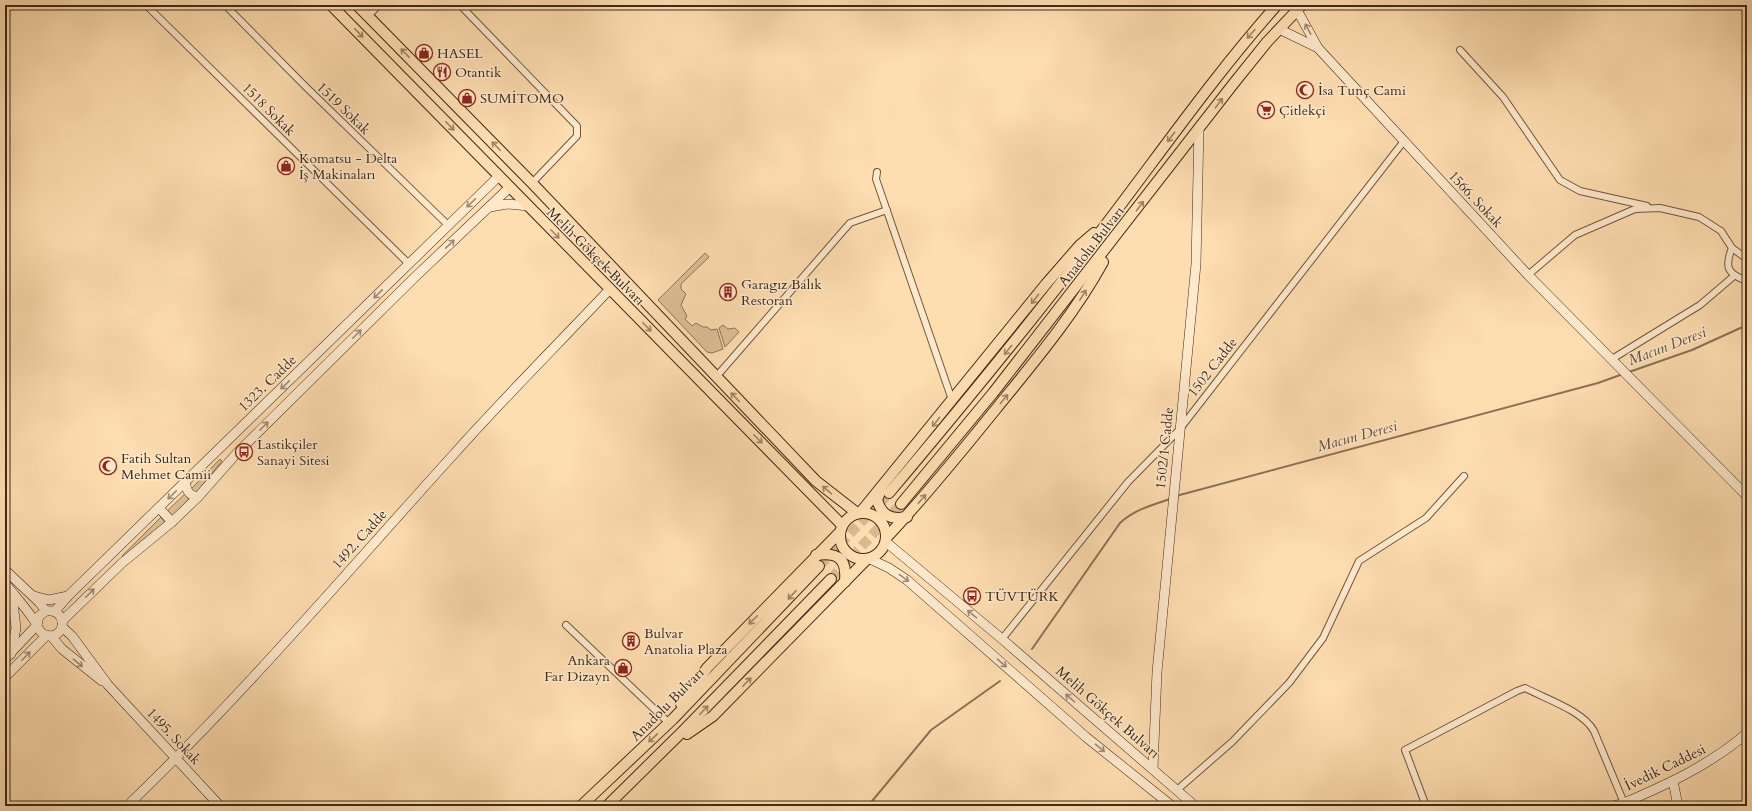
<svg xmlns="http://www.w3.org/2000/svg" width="1752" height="811" font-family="Cardo,serif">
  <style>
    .green { fill: #debf96; stroke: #8f7458 }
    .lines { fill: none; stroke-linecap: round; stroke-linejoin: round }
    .stream { stroke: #8b7155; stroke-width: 2 }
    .primary-tunnel { stroke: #d8b992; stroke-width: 10; stroke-dasharray: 10 5; stroke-linecap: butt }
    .street-casing { stroke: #70573f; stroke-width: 8 }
    .secondary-casing { stroke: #402a19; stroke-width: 10 }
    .primary-casing { stroke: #402a19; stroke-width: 12 }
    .street { stroke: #fee9cc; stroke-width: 6 }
    .secondary { stroke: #fee9cc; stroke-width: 9 }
    .primary { stroke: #feddb0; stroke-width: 10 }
    .oneway { stroke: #9f8a72 }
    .oneway2 { stroke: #9f8464 }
    .labels { text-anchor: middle; stroke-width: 3; stroke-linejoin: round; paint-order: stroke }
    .poi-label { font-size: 14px; fill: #402a19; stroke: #fee9cc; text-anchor: start }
    .street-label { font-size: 14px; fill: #402a19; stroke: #fee9cc }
    .water-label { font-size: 15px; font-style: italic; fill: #664d37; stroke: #fee9cc }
  </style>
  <rect width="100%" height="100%" fill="#feddb0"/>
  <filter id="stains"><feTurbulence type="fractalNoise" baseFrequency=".005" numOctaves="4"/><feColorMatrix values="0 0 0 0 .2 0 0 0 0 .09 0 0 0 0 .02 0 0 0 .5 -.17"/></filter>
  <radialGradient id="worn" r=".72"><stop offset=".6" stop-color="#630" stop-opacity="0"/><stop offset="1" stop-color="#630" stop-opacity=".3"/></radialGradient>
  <g class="green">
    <path d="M705,253L709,257L681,284V289L686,294L681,305L687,316L685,319L692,326L696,323L703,327H707L711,330L717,329L723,349L712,353L707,352L658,300Z"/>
    <path d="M723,325L728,329L735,328L739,332L725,347L719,328Z"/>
    <path d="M220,459L222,461L196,493L191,489Z"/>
    <path d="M186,493L189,501L174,518L166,512Z"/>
    <path d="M161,517L165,522L123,557L122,556Z"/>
  </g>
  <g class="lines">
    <g class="stream">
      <path d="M1629,372L1692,350L1747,325"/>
      <path d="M1176,496L1598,383L1623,374"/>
      <path d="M1032,649L1120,523C1134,510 1152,505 1170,499"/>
      <path d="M868,806L931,730L1000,681"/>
    </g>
    <g class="primary-tunnel">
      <path d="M819,566L889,493"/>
      <path d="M831,579L901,504"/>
    </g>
    <g class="street-casing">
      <g id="street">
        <path d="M146,5L409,264"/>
        <path d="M225,5L304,85L448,225"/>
        <path d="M460,5L577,126V136L532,183"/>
        <path d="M368,16L379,5"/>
        <path d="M1460,50L1503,97L1560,180L1580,191L1647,206"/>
        <path d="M877,172L876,179L952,400"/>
        <path d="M1732,248L1747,259"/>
        <path d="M1528,275L1575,235L1635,209L1660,208L1699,217L1721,231L1732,248C1724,268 1728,274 1747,281"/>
        <path d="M1612,359L1700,305L1734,276"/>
        <path d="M716,377L850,223L887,210"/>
        <path d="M566,625L669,723"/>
        <path d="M1002,639L1128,482L1179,430L1404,141"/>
        <path d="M1177,790L1232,742L1289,683L1323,638L1359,561L1426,518L1464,476"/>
        <path d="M1426,806L1405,750L1517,691L1525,688C1546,699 1583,711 1594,731L1624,803"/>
      </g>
    </g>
    <g class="secondary-casing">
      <g id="secondary">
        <path d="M1297,10L1318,48L1528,275L1747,496"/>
        <path d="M1279,29L1318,48"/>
        <path d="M490,207L507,204L528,206"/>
        <path d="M185,482C187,491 188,495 198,497"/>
        <path d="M159,508L172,522"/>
        <path d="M886,542L1002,639L1195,806"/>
        <path d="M870,559L889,568L907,580L1086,737L1172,806"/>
        <path d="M5,570L39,602L46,611"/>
        <path d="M5,583C14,595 25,607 34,620C37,624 38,630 42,633C44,635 47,636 50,636C68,635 66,608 46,611L39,616L37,625"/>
        <path d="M34,596L49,600L68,596"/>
        <path d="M55,611L68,596L499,176"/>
        <path d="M62,621L122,563L172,522L198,497L237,453L415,277L510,187"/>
        <path d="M62,627L72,636L108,685L220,806"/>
        <path d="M51,636L62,649L102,681"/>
        <path d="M11,654L16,628L12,594"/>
        <path d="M5,659L37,625"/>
        <path d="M5,677L47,635"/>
        <path d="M1153,769L1157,672L1196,264L1199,128"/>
        <path d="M1673,781L1678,806"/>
        <path d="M127,806C243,695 346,573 454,454C504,398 558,344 610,289"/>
        <path d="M1613,806L1624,803C1668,784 1710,765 1747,733"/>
      </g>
    </g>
    <g class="primary-casing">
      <g id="primary">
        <path d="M331,5L842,525"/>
        <path d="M357,5L532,183L816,481L857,513"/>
        <path d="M881,490L877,500C882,516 891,520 907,517"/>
        <path d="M889,493C959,410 1028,326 1094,240C1155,161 1211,79 1277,5"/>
        <path d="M901,504L993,393L1234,83L1267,42L1302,5"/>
        <circle cx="863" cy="536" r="23"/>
        <path d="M860,513L1046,284L1080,245L1094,233"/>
        <path d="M886,538C925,497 960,453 996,409C1034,362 1074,315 1103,262"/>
        <path d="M816,555C839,552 847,559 845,582"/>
        <path d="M681,704L707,668L840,532"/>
        <path d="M687,734L713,716L866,560"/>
        <path d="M581,806L673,719L819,566"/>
        <path d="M607,806L683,731L831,579"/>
      </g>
    </g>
    <use href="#street" class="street"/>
    <use href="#secondary" class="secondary"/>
    <use href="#primary" class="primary"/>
  </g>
  <defs><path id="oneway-shaft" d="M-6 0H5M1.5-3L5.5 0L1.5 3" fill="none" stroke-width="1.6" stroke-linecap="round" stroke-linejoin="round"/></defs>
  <g class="oneway">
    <use href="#oneway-shaft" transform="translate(1308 29) rotate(-118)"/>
    <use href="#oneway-shaft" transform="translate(471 203) rotate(136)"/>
    <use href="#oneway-shaft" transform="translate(450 244) rotate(-43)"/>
    <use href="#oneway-shaft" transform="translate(378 294) rotate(136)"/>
    <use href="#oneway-shaft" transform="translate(357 334) rotate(-45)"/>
    <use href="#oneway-shaft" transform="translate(285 385) rotate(136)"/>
    <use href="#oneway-shaft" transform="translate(264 426) rotate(-45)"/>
    <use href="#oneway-shaft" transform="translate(172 495) rotate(136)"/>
    <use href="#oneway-shaft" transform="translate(904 578) rotate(36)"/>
    <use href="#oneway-shaft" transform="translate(90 593) rotate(-45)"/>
    <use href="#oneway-shaft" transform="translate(972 614) rotate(-140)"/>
    <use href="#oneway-shaft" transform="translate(26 656) rotate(-45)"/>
    <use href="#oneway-shaft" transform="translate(78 663) rotate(40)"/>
    <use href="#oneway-shaft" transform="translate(1002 663) rotate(41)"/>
    <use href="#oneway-shaft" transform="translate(1070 698) rotate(-139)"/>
    <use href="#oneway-shaft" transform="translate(1100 748) rotate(39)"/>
  </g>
  <g class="oneway2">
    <use href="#oneway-shaft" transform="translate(359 33) rotate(46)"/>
    <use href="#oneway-shaft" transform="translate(1251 34) rotate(132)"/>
    <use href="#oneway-shaft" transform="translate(405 53) rotate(-134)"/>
    <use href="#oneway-shaft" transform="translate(1219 103) rotate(-53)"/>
    <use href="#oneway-shaft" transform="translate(450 126) rotate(46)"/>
    <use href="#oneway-shaft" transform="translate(1171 137) rotate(127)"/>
    <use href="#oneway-shaft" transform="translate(496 146) rotate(-134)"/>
    <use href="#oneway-shaft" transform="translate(1140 206) rotate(-53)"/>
    <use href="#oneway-shaft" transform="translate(555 234) rotate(45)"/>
    <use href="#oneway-shaft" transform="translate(1083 295) rotate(-58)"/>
    <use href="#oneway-shaft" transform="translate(1035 299) rotate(128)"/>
    <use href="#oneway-shaft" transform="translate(647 327) rotate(45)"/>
    <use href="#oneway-shaft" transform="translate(1008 350) rotate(128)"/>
    <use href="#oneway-shaft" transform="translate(735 397) rotate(-134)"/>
    <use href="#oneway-shaft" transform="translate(1004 399) rotate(-51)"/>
    <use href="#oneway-shaft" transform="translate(936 422) rotate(128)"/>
    <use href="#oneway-shaft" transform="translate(758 439) rotate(45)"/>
    <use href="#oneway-shaft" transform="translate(827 490) rotate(-139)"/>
    <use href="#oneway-shaft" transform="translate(922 499) rotate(-50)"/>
    <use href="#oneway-shaft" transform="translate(792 595) rotate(133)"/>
    <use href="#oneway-shaft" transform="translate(753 620) rotate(135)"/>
    <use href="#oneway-shaft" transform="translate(747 682) rotate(-46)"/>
    <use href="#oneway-shaft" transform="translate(704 710) rotate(-46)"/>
    <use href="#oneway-shaft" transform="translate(653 738) rotate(137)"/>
  </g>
  <defs>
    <g id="shop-ring" transform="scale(0.9)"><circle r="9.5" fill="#fee9cc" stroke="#8f2418" stroke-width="1.5"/><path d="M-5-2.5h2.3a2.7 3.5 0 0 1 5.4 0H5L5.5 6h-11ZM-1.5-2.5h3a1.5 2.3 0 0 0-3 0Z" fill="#8f2418"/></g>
    <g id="restaurant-ring" transform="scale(0.9)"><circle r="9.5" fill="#fee9cc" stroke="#8f2418" stroke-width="1.5"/><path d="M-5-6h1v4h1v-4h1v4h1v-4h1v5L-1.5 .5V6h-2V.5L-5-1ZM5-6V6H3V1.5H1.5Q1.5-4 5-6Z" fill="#8f2418"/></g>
    <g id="mosque-ring" transform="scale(0.9)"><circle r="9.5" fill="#fee9cc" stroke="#8f2418" stroke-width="1.5"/><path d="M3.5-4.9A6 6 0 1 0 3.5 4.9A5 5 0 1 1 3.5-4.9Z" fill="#8f2418"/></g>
    <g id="supermarket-ring" transform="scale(0.9)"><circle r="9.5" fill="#fee9cc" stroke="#8f2418" stroke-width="1.5"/><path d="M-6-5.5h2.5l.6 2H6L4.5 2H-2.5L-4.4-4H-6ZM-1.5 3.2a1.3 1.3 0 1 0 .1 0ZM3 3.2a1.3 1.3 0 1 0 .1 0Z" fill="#8f2418"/></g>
    <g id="building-ring" transform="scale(0.9)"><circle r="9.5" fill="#fee9cc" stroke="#8f2418" stroke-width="1.5"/><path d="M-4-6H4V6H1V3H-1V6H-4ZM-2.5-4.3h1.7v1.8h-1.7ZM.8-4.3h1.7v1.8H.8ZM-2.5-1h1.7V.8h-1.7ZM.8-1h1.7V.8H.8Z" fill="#8f2418"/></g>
    <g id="bus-ring" transform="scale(0.9)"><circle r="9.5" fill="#fee9cc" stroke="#8f2418" stroke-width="1.5"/><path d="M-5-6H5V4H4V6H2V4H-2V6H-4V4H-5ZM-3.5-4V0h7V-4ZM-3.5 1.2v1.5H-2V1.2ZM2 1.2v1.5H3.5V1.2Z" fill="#8f2418"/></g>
  </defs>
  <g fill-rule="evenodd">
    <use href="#shop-ring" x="424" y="53"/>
    <use href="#restaurant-ring" x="442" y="72"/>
    <use href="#mosque-ring" x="1305" y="90"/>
    <use href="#shop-ring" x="467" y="98"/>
    <use href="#supermarket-ring" x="1266" y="110"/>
    <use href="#shop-ring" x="286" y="166"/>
    <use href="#building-ring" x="728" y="292"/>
    <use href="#bus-ring" x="244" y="452"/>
    <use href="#mosque-ring" x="108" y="466"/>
    <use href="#bus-ring" x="972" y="596"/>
    <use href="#building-ring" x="631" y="641"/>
    <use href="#shop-ring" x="623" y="668"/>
  </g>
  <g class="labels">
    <g class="poi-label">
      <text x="437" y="58">HASEL</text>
      <text x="455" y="77">Otantik</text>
      <text x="1318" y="95">İsa Tunç Cami</text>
      <text x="480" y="103">SUMİTOMO</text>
      <text x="1279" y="115">Çitlekçi</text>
      <text x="299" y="163">Komatsu - Delta<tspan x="299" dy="16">İş Makinaları</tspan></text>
      <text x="741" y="289">Garagız Balık<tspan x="741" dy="16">Restoran</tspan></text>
      <text x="257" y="449">Lastikçiler<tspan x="257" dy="16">Sanayi Sitesi</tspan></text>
      <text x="121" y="463">Fatih Sultan<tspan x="121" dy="16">Mehmet Camii</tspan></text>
      <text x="985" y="601">TÜVTÜRK</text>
      <text x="644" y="638">Bulvar<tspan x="644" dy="16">Anatolia Plaza</tspan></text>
      <text x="610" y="665" text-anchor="end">Ankara<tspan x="610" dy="16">Far Dizayn</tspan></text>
    </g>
    <g class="street-label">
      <text transform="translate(344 108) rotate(44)" y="5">1519 Sokak</text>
      <text transform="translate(269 109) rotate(45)" y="5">1518 Sokak</text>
      <text transform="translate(1476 199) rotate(47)" y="5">1566. Sokak</text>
      <text transform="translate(1091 246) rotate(-52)" y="5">Anadolu Bulvarı</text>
      <text transform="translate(596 256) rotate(45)" y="5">Melih Gökçek Bulvarı</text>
      <text transform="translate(1212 367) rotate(-52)" y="5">1502 Cadde</text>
      <text transform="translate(267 383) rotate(-44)" y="5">1323. Cadde</text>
      <text transform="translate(1164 448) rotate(-84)" y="5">1502/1 Cadde</text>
      <text transform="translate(359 539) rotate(-48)" y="5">1492. Cadde</text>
      <text transform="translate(667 704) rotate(-45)" y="5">Anadolu Bulvarı</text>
      <text transform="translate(1108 712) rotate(41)" y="5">Melih Gökçek Bulvarı</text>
      <text transform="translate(174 736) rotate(47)" y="5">1495. Sokak</text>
      <text transform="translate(1665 767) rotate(-26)" y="5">İvedik Caddesi</text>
    </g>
    <g class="water-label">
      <text transform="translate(1667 346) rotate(-21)" y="5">Macun Deresi</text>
      <text transform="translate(1357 436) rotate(-15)" y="5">Macun Deresi</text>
    </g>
  </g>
  <rect width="1752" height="811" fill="none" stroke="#feddb0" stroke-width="20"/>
  <rect x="6" y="6" width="1740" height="799" fill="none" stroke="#402a19" stroke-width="2"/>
  <rect x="10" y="10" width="1732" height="791" fill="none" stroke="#402a19"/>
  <rect width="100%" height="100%" filter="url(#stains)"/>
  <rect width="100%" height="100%" fill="url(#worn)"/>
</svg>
